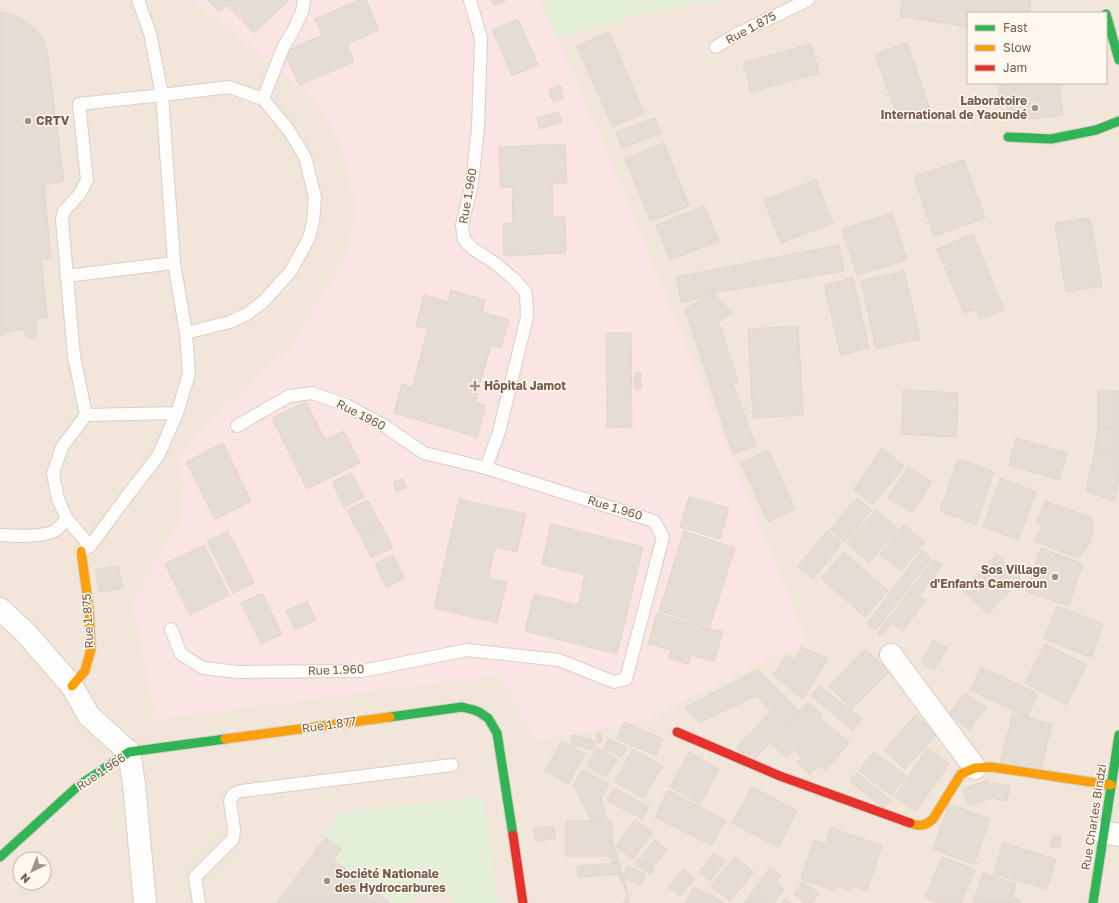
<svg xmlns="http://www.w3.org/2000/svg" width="1119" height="903" font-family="'Golos Text',sans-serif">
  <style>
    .residential { fill: #f1e6d9; fill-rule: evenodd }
    .medical { fill: #fae5e4 }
    .green { fill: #e4efd7 }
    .building { fill: #e5dcd3; stroke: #e1d6ce }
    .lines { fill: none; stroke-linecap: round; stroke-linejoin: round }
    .lane-casing { stroke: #d6d0c8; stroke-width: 14 }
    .street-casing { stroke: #d6d0c8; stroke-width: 24 }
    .fast-casing { stroke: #d7d0c8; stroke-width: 11 }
    .slow-casing { stroke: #d7d0c8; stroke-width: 11 }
    .jam-casing { stroke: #d7d0c8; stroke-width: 11 }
    .lane { stroke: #fefdfc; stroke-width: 12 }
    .street { stroke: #fefdfc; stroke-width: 22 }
    .fast { stroke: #30b455; stroke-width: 9 }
    .slow { stroke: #ff9f0a; stroke-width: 9 }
    .jam { stroke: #e5322d; stroke-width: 9 }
    .poi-dot { fill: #a49083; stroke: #fff8ee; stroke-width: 1.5 }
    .labels { text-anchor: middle; stroke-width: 3; stroke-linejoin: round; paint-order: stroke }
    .street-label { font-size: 12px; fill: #775b4b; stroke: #fff8ee }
    .poi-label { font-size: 12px; font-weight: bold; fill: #775b4b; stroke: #fff8ee; text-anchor: start }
  </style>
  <rect width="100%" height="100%" fill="#f8f3ec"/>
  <path class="residential" d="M0,0H1119V903H0ZM968,13H1106V83H968ZM20,859H44V883H20Z"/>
  <path class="medical" d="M194,0H541L638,227L807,641L683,701L648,720L537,741L500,675L156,719L133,605L152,568L181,516L184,482L179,459L202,427L291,346L349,250L355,205L339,137L311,96Z"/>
  <g class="green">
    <path d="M541,0H728L650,11L557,39Z"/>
    <path d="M483,795L498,903H454L445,890L403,903H391L333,860L341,849L326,837L338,813L452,801Z"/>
  </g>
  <g class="building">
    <path d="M208,0H289L254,33L227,5L219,12Z"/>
    <path d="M359,0H366L379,30L347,44L354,62L299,85L284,52L322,35L315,19Z"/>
    <path d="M491,0H506L495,6Z"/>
    <path d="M902,0H1031L1029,13H968V27L900,16Z"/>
    <path d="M0,12L8,13L16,16L25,21L34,28L42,38L47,51L64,181L44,185L51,258L41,259L47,318L36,319V334L34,338H28L26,337L25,329L5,332V335H0Z"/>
    <path d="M518,19L538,65L512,76L492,30Z"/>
    <path d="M609,32L644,113L613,127L577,46Z"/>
    <path d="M907,43L929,107L898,118L875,54Z"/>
    <path d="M811,44L819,73L751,92L743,63Z"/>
    <path d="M1007,83H1059L1063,115L1009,121L1006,98L1000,99L998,86L1007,85Z"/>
    <path d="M560,85L564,98L553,102L548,90Z"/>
    <path d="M559,112L562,122L540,129L537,118Z"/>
    <path d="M655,118L661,133L622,148L616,132Z"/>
    <path d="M664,143L689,206L651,221L625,159Z"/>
    <path d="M565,144L567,183L552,184L553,217H565L566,253L504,256L503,224L513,223L512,187L501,188L499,147Z"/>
    <path d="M964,160L985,218L934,236L914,177Z"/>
    <path d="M816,180L833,223L781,243L764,200Z"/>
    <path d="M704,206L719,241L670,260L656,225Z"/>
    <path d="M892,213L907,260L857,275L842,229Z"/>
    <path d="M1090,218L1102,286L1066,292L1055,223Z"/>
    <path d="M973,234L1004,310L980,319L975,309L964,313L937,249Z"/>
    <path d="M839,245L844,271L713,293L682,303L676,277Z"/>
    <path d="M904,271L920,339L876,348L861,281Z"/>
    <path d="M853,278L869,348L841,355L824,285Z"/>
    <path d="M451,290L485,300L482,312L509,320L501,348L491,345L475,402L486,405L477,437L394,413L402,384L412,387L428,329L416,326L424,295L448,302Z"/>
    <path d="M713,293L733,314L718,320L738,382L733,384L756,446L733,454L685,309Z"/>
    <path d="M798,326L803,415L753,418L748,329Z"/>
    <path d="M606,333H631L632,427L607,428Z"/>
    <path d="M635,373H641V389H634Z"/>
    <path d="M903,390L958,393L956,437L902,434Z"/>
    <path d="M1098,390L1119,391V429L1098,427Z"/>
    <path d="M306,402L325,440L344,431L360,463L307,489L272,418Z"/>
    <path d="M1098,427L1119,429V452L1095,450Z"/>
    <path d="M1016,438L1067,453L1059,480L1009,465Z"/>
    <path d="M223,443L251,501L215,519L186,462Z"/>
    <path d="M882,448L904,466L872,505L854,489Z"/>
    <path d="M768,450L795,509L768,522L741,463Z"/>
    <path d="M1095,450L1119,453V475L1115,501L1086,491Z"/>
    <path d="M958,459L994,472L976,524L940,511Z"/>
    <path d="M908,467L932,482L912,513L888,498Z"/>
    <path d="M352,473L364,497L344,507L332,482Z"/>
    <path d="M1001,478L1036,492L1018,540L983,526Z"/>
    <path d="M403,479L406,488L396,491L393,482Z"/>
    <path d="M689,497L729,508L720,539L680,527Z"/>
    <path d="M857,498L872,510L845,542L830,529Z"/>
    <path d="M459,499L526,514L517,552L495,547L488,578L507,582L497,623L434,608Z"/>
    <path d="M368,500L380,524L359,534L347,510Z"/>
    <path d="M1045,501L1092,518L1093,532L1088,546L1078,558L1035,541L1042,524L1037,522Z"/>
    <path d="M876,510L898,529L869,562L847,543Z"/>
    <path d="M381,524L393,548L371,558L360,535Z"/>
    <path d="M551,524L643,547L617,654L525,631L534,594L578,605L585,575L542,564Z"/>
    <path d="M904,525L925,542L901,571L880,554Z"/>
    <path d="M228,531L254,583L233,593L207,541Z"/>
    <path d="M684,531L735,548L710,626L659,611Z"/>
    <path d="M827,531L842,543L813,579L798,567Z"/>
    <path d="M204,545L229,595L190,615L165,564Z"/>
    <path d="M1041,548L1083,564L1068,606L1026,591Z"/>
    <path d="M922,550L931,558L876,630L867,624Z"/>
    <path d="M844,552L888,591L865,617L821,578Z"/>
    <path d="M997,554L1022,579L988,614L962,589Z"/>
    <path d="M393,555L405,578L386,587L375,564Z"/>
    <path d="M933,560L942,565L919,596L925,600L903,631L892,623L882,636L878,633Z"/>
    <path d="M118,566L123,588L100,592L95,570Z"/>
    <path d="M262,593L282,634L261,644L241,603Z"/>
    <path d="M307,601L316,620L295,630L286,611Z"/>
    <path d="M1057,606L1103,624L1091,657L1044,639Z"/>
    <path d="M657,613L723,632L714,662L691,655L689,664L668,658L671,650L648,643Z"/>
    <path d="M933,640L947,648L934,670L921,662Z"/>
    <path d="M1045,644L1087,665L1067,705L1025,683Z"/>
    <path d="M801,647L828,658L803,699L774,675L787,655L795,660Z"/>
    <path d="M865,649L889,672L852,709L829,686Z"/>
    <path d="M981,667L1038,694L1027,717L971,690Z"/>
    <path d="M758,670L799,711L753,761L736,748L771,711L756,696L700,722L684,708Z"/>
    <path d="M820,686L862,719L853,730L811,696Z"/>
    <path d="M965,693L986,708L969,730L949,714Z"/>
    <path d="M808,702L823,715L820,718L849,743L825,771L819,765L810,775L797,763L802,757L794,749L787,757L771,744Z"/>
    <path d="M1013,714L1052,724L1040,772L1000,762Z"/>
    <path d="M916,715L937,734L905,769L884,750Z"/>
    <path d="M624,722L663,739L656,755L617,739Z"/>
    <path d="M600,732L602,742L598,743L596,733Z"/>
    <path d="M573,735L595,741L593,750L571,744Z"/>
    <path d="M609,739L627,747L622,757L604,749Z"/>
    <path d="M562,741L585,754L568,784L545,771Z"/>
    <path d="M597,748L617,759L606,777L587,766Z"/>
    <path d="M633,749L662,766L644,798L615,782Z"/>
    <path d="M927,749L949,764L916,811L895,796Z"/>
    <path d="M689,752L719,769L700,804L670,787Z"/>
    <path d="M874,752L906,776L891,795L859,771Z"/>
    <path d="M582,770L609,784L601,799L628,895L574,785Z"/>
    <path d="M857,773L891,800L884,808L850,781Z"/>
    <path d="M988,780L994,797L969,806L963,789Z"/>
    <path d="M992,783L1010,786L1007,801L996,799Z"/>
    <path d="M752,787L797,811L778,847L732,823Z"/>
    <path d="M614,788L649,807L642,819L607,800Z"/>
    <path d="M668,790L726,821L711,845L655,817Z"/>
    <path d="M949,804L990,819L974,864L933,849Z"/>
    <path d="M635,820L652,833L633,859L616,846Z"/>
    <rect x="566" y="821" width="46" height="35"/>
    <path d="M554,826L555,839L535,841L534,828Z"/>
    <path d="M831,828L882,846L867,891L851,885L849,890L835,885L834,890L801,879L814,840L826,844Z"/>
    <path d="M1053,835L1061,837L1059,848L1050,846Z"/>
    <path d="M326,837L341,849L333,860L391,903H277Z"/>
    <path d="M655,840L667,850L653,866L642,856Z"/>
    <path d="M1003,843L1056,859L1047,889L994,874Z"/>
    <path d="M714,853L725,861L710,881L699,873Z"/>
    <path d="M735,857L754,872L730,901L711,886Z"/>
    <path d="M942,857L975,870L961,903H939L925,897Z"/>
    <path d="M639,858L655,867L651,874L635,864Z"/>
    <path d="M619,863V874L578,877L577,866Z"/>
    <path d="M627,866L646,874L641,885L622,878Z"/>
    <path d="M770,868L781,876L776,883L784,889L774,903H744Z"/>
    <path d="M683,869L695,879L680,896L668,887Z"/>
    <path d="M983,873L1016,884L1012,897L1020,900L1018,903L973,902Z"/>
    <path d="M803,882L819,893L812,903H806L794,894Z"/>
    <path d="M694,887L723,902V903H685Z"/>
    <path d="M628,895L629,903H623Z"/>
    <path d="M785,899L791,903H782Z"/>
  </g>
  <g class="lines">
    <g class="lane-casing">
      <g id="lane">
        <path d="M716,47L735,35L808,0"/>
        <path d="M263,99L283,48L294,29L302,12L304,0"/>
        <path d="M66,276L174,263"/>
        <path d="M86,415L177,413"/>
        <path d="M237,426L289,396L312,393L346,405L383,425L424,453L486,468"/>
        <path d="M0,535C15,536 43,538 56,530C60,527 64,522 67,519"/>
        <path d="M90,546L67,519L58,499L53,474L62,447L86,415L74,356L62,220L64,211L79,195L87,180L79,104L162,95L150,33L138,0"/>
        <path d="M81,551L90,546L127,496L158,456L177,413L189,374L186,333L174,263L162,95L229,87L263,99L288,129L305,157L315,197L313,222L309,238L291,271L264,301L247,314L230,322L186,333"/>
        <path d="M171,629L181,654L203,668L238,672L362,671L467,650L559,660L614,682L626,679L663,537L654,521L486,468L499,432L527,317L526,293L515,280L495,263L473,249L464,240L462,225L472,184L478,128L481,39L470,0"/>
        <path d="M199,903L195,877L233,839L234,830L230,801L233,794L241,791L452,765"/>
      </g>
    </g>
    <g class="street-casing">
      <g id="street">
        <path d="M0,609L25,632L72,686L89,716L129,752L134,784L145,903"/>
        <path d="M891,655L975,768"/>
        <path d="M1103,832L1119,835"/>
      </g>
    </g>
    <g class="fast-casing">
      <g id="fast">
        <path d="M1106,14L1119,60"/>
        <path d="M1008,137L1051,139L1096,130L1119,121"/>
        <path d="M390,717L462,707L474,710L479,712L488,718L497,733L513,835"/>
        <path d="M0,857L78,786L129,752L225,739"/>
        <path d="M1093,903L1119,735"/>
      </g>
    </g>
    <g class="slow-casing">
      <g id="slow">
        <path d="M72,686L85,671L91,649L89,608L81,551"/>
        <path d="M225,739L390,717"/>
        <path d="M910,823C920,827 925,826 933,819L961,774L975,768L991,767L1111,785"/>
      </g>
    </g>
    <g class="jam-casing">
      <g id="jam">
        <path d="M677,732L780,776L910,823"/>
        <path d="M513,835L523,903"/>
      </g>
    </g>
    <use href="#lane" class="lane"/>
    <use href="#street" class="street"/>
    <use href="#fast" class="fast"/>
    <use href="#slow" class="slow"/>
    <use href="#jam" class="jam"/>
  </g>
  <g class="poi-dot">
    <circle cx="1035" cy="108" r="4"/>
    <circle cx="28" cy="121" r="4"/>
    <path d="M473 380h4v4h4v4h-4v4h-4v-4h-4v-4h4z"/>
    <circle cx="1055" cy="577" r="4"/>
    <circle cx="327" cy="881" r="4"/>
  </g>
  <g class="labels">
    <g class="street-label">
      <text transform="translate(751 28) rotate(-28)" y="4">Rue 1.875</text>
      <text transform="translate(468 196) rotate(-80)" y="4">Rue 1.960</text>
      <text transform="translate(361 415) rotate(27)" y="4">Rue 1960</text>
      <text transform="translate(615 508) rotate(17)" y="4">Rue 1.960</text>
      <text transform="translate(88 621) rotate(-93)" y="4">Rue 1.875</text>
      <text transform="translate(336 670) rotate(-2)" y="4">Rue 1.960</text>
      <text transform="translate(329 725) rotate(-8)" y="4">Rue 1.877</text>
      <text transform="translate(101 772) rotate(-34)" y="4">Rue 1.966</text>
      <text transform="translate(1094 817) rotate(-81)" y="4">Rue Charles Bindzi</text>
    </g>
    <g class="poi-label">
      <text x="1027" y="105" text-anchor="end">Laboratoire<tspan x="1027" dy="14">International de Yaoundé</tspan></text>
      <text x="36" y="125">CRTV</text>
      <text x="484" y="390">Hôpital Jamot</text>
      <text x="1047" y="574" text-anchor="end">Sos Village<tspan x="1047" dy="14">d'Enfants Cameroun</tspan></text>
      <text x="335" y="878">Société Nationale<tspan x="335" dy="14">des Hydrocarbures</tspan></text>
    </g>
  </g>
  <rect x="967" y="12" width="140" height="72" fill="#fff8ee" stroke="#c9b9ad"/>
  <rect x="975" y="25" width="20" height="6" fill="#30b455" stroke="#c9b9ad"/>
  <text x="1003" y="32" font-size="12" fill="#775b4b">Fast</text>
  <rect x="975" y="45" width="20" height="6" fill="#ff9f0a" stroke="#c9b9ad"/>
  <text x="1003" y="52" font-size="12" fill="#775b4b">Slow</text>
  <rect x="975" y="65" width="20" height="6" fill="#e5322d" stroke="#c9b9ad"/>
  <text x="1003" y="72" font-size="12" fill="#775b4b">Jam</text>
  <g transform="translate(32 871) rotate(223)"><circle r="19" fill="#fff8ee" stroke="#c9b9ad"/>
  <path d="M0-3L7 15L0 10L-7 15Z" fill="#a49083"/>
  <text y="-6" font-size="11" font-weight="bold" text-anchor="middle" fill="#775b4b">N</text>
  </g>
</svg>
